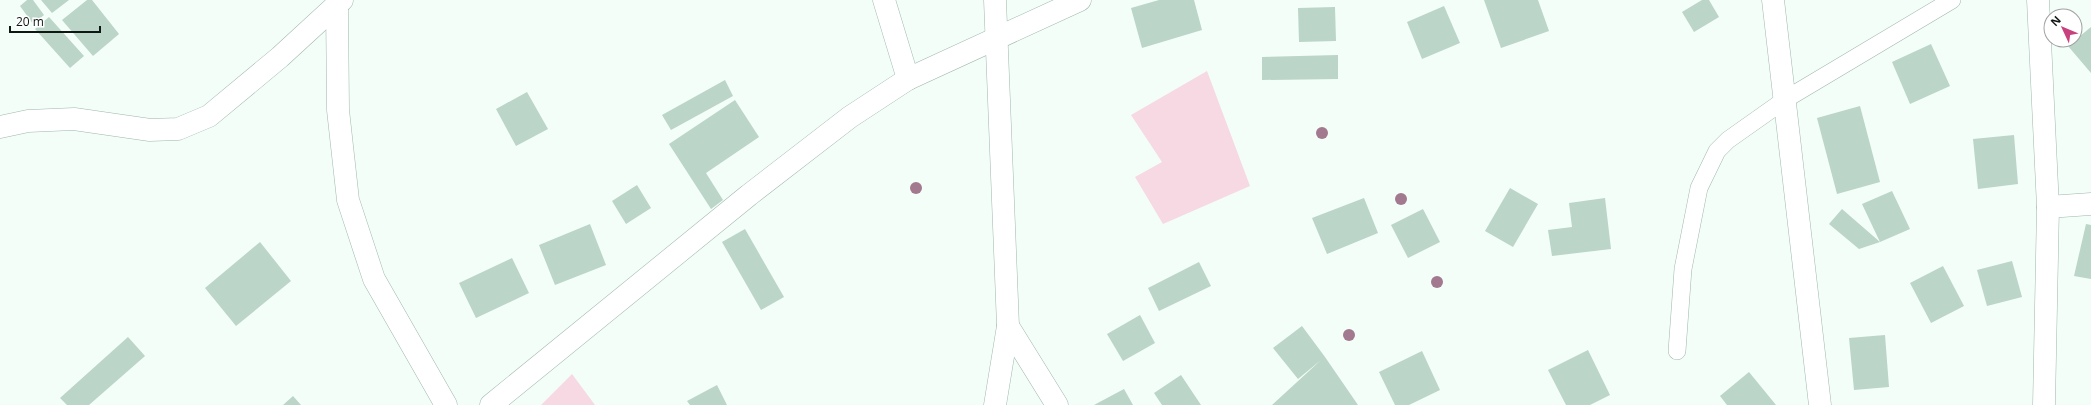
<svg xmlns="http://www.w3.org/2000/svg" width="2091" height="405" font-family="'Open Sans',sans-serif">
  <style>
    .green { fill: #f6d9e3 }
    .building { fill: #bbd5c8 }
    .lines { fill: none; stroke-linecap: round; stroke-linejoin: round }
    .service-casing { stroke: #9fb8ac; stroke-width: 18 }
    .minor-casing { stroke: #9fb8ac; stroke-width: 23 }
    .service { stroke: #fff; stroke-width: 17 }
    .minor { stroke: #fff; stroke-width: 22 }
    .tree { fill: #a2798e }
  </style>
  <rect width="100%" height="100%" fill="#f3fef9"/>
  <g class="green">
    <path d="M1207,71L1250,186L1163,224L1135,177L1162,162L1131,115Z"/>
    <path d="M572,374L595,405H541Z"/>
  </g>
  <g class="building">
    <path d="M27,0H33L44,15L33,24L20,6Z"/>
    <path d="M41,0H69L52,13Z"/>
    <path d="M87,0H92L119,34L93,56L62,20Z"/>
    <path d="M1159,0H1194L1202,30L1142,48L1131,8Z"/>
    <path d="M1484,0H1538L1549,31L1501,48Z"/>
    <path d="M1702,0H1709L1719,17L1694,32L1682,12Z"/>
    <path d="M1444,6L1460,43L1422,59L1407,22Z"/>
    <path d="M1335,7L1336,41L1299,42L1298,8Z"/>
    <path d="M49,17L84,56L70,68L35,29Z"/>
    <path d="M2091,27V73L2068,46Z"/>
    <path d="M1931,44L1950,86L1910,104L1892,62Z"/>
    <path d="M1338,55V79L1262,80V57Z"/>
    <path d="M725,80L733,96L671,130L662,115Z"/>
    <path d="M527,92L548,129L516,146L496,109Z"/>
    <path d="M735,100L759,137L706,173L723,200L711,209L669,144Z"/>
    <path d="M1860,106L1880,182L1837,194L1817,118Z"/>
    <path d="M2014,135L2018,184L1978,189L1973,139Z"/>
    <path d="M637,185L651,208L626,224L612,201Z"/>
    <path d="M1510,188L1538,204L1513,247L1485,231Z"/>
    <path d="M1892,191L1910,229L1880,242L1859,249L1829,224L1842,209L1880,242L1862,204Z"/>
    <path d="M1364,198L1378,233L1327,254L1312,218Z"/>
    <path d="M1605,198L1611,249L1552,256L1548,230L1572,227L1569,203Z"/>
    <path d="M1423,209L1440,242L1408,258L1391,225Z"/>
    <path d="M590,224L606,265L555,285L539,245Z"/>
    <path d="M2086,224L2091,225V279L2074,276Z"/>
    <path d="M745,229L784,297L761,310L722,242Z"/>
    <path d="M260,242L291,281L236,326L205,288Z"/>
    <path d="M512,258L529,293L476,318L459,283Z"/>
    <path d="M2012,261L2022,297L1987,306L1977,270Z"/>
    <path d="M1199,262L1211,286L1159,311L1148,288Z"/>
    <path d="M1943,266L1964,306L1931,323L1910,283Z"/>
    <path d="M1140,315L1155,343L1123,361L1107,334Z"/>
    <path d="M1302,326L1325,357L1358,405H1272L1321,360L1298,379L1273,348Z"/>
    <path d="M1885,335L1889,387L1854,390L1849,338Z"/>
    <path d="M128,337L145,356L89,405H67L60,398Z"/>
    <path d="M1588,350L1610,395L1590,405H1566L1548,370Z"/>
    <path d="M1422,351L1440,390L1409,405H1395L1379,372Z"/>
    <path d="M1749,372L1776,405H1727L1720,396Z"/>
    <path d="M1181,375L1201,405H1162L1154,393Z"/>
    <path d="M717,385L727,405H690L687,401Z"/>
    <path d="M1124,389L1133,405H1094Z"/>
    <path d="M293,396L301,405H283Z"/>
  </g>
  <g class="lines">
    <g class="service-casing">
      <path id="service" d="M1677,351L1683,269L1699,188L1717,151L1728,140L1786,99L1952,0"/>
    </g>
    <g class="minor-casing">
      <g id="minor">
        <path d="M884,0L908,79"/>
        <path d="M995,0L1008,326L995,405"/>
        <path d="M1773,0L1820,405"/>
        <path d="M2038,0L2048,207L2044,405"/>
        <path d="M337,5L338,110L348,200L374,279L446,405"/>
        <path d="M0,127L28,121L74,119L150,130L178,129L209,116L280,57L342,0"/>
        <path d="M2048,207L2091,204"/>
        <path d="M1008,326L1057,405"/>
        <path d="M491,405L749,195L850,117L908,79L1080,0"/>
      </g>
    </g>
    <use href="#service" class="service"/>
    <use href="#minor" class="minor"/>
  </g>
  <g class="tree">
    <circle cx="1322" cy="133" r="6"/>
    <circle cx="916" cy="188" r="6"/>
    <circle cx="1401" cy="199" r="6"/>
    <circle cx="1437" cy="282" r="6"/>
    <circle cx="1349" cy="335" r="6"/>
  </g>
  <g transform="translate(2063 28) rotate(314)"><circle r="19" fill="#ffffff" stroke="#9fa2a1"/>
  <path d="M0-3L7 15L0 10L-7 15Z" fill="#c8417f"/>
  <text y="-6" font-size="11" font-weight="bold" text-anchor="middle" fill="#0e1713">N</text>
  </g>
  <path d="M10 26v6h90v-6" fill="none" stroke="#0e1713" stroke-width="2"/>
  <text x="16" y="26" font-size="12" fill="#0e1713" stroke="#ffffff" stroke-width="3" paint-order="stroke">20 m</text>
</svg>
